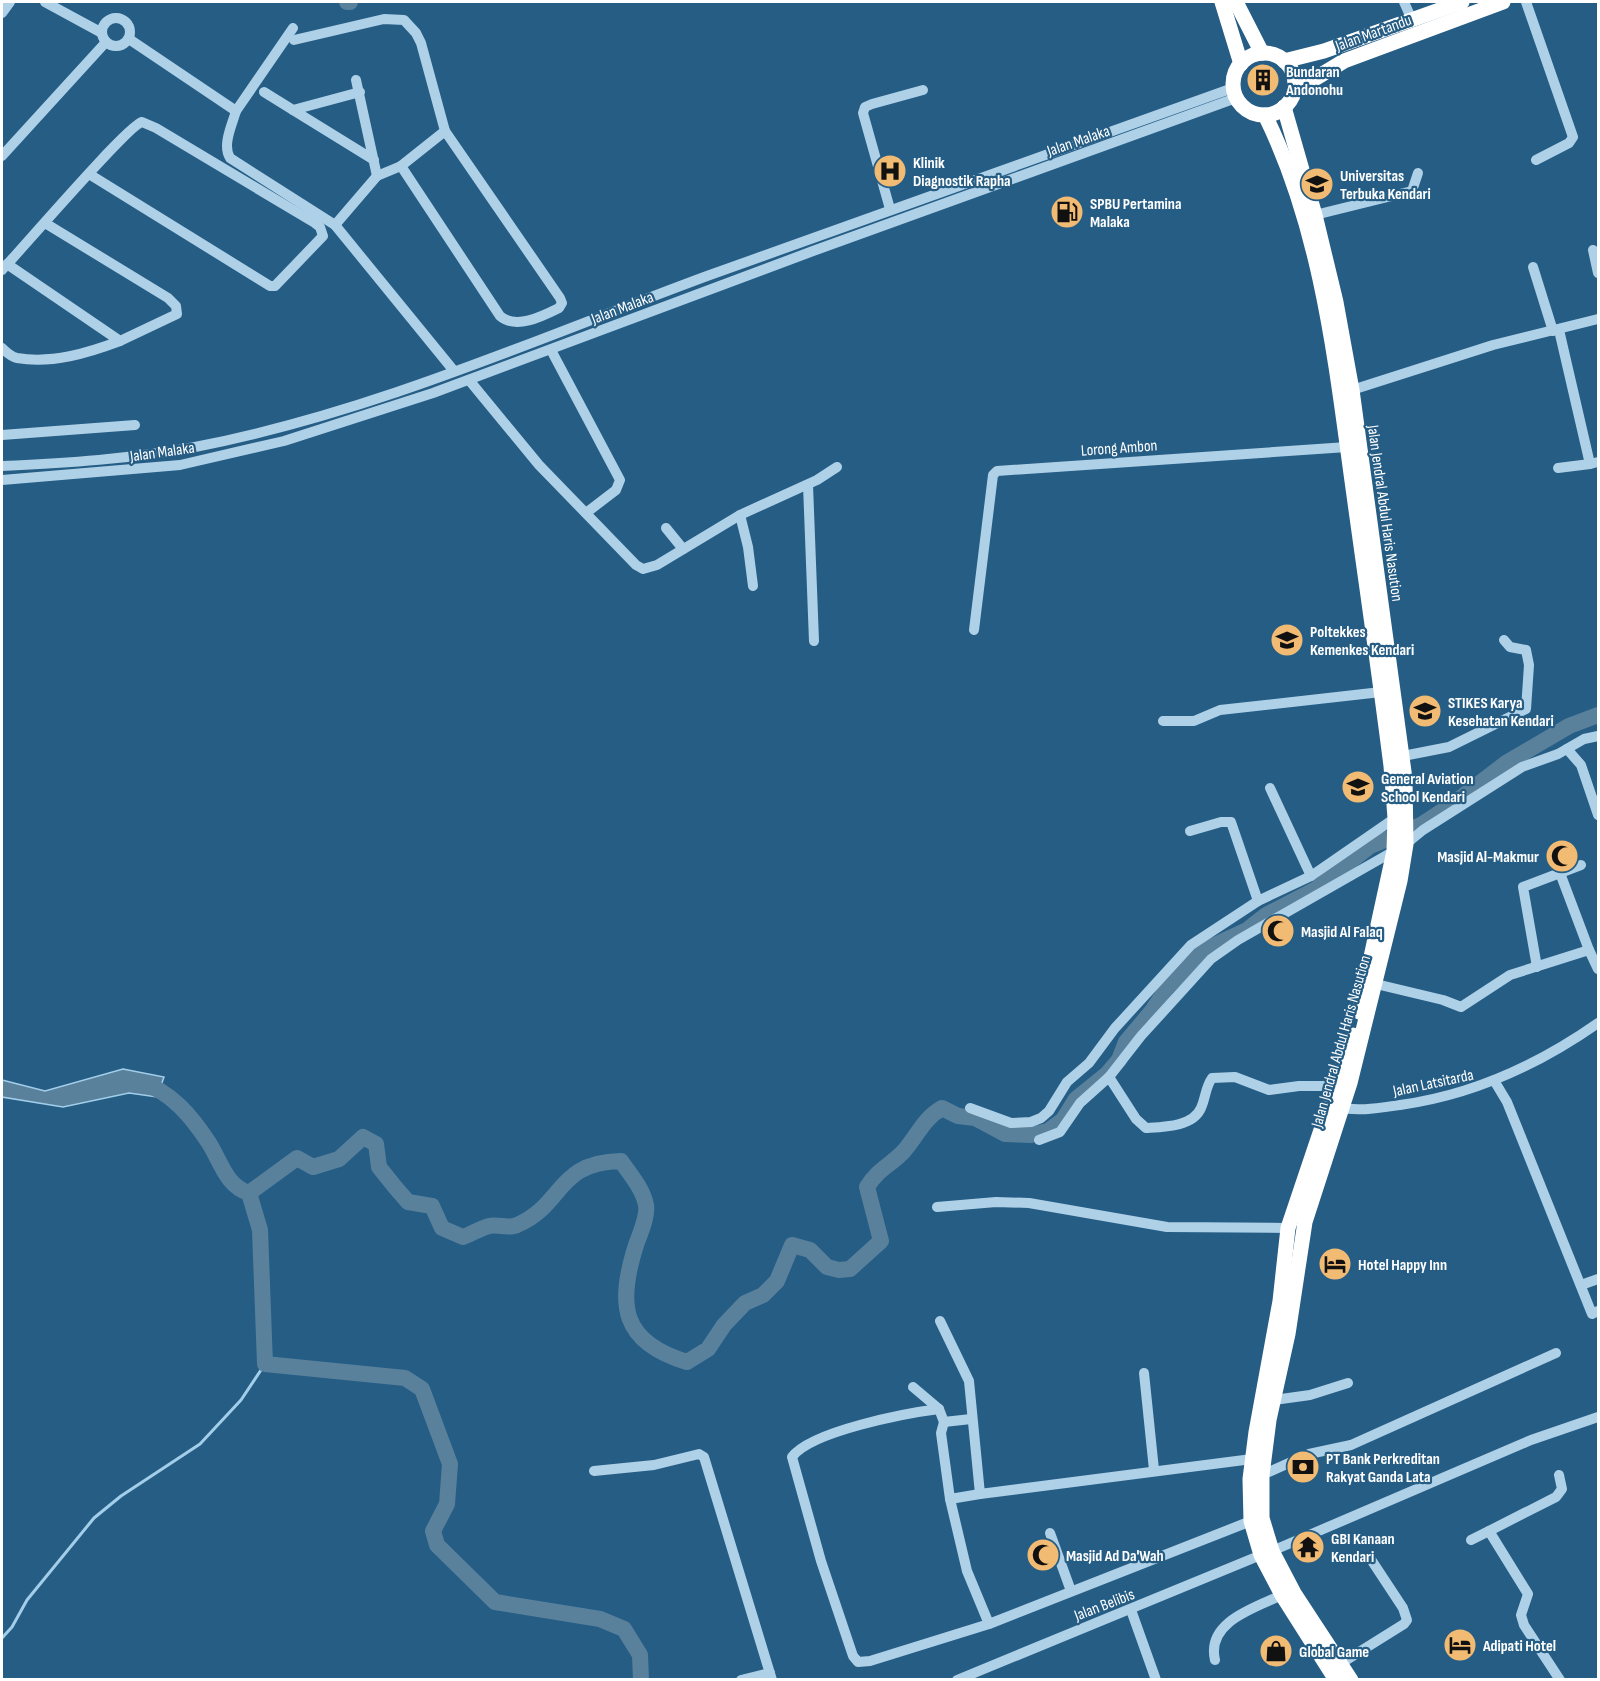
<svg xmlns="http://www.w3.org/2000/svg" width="1600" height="1681" font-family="'Sofia Sans Condensed',sans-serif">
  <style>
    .water { fill: #5a819c; stroke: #a3cee9; stroke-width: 1.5 }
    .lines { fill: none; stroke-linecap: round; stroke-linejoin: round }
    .stream { stroke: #a3cee9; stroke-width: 3 }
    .river { stroke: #5a819c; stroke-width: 16 }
    .minor { stroke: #afd1e8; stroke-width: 10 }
    .highway { stroke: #fff; stroke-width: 15 }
    .labels { text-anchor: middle; stroke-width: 4.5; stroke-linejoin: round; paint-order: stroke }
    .street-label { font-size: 16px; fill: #fff; stroke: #255d85 }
    .poi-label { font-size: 16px; font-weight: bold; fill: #fff; stroke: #255d85; text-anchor: start }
  </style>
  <rect width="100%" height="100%" fill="#255d85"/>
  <path class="water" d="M123,1069L164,1077L157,1097L129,1093L63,1107L2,1097V1080L45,1091Z"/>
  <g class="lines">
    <path class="stream" d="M2,1638L12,1627L27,1600L94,1518L121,1496L200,1444L241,1400L265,1364"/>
    <g class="river">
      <path d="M347,2H350"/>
      <path d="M140,1082C171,1091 192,1117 209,1143C221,1162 226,1186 249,1193L260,1230L265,1364L405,1378L422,1389L450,1464L447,1504L433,1531L437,1545L495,1602L600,1619L624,1629L640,1655L641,1680"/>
      <path d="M249,1193L297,1158L313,1167L339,1159L363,1137L376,1144L379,1167L395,1187L408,1202L432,1206L442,1228L463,1237C471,1234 481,1228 489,1226C498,1224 509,1229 517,1225C564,1205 556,1162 621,1161C630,1174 643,1189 646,1205C648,1216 640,1234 636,1245C617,1305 621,1342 687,1362L708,1349L724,1325L745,1303L763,1295L777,1281L792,1245L810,1250L827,1267L839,1270L850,1269L881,1241L867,1187C878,1169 891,1165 904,1151C918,1135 923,1119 942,1108L958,1116L975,1118L1005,1134L1031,1135L1048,1131L1063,1120L1076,1099L1107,1074L1119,1060L1126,1042L1152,1011L1167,988L1202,951L1247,930L1266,915L1316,889L1370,846L1421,825L1450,806L1506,763L1569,726L1598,715"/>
    </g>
    <g class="minor">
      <path d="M45,2L102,33"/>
      <path d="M1404,2L1412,20"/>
      <path d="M1526,2L1573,137L1569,143L1536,160"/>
      <path d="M2,13L10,2"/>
      <circle cx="116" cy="32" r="14"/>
      <path d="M129,39L236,111C232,125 222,145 230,158L335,225L454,371"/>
      <path d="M294,40L384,19L404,20L416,33L421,43L445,131L401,166L377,176L335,225"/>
      <path d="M356,80L377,176"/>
      <path d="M264,92L293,110L360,92"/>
      <path d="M293,110L374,160"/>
      <path d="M236,111L293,28"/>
      <path d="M2,156L106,42"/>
      <path d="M401,166L500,316C516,330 543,316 559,308L562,303L560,298L445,131"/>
      <path d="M890,209L863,113L865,107L872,104L923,90"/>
      <path d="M1315,215L1412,191L1418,173"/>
      <path d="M1593,250L1598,273"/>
      <path d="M7,264L120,341L177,314L176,306L168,298L45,223"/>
      <path d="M1533,267L1553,331"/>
      <path d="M2,270C21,250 128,125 142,122L156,128L315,223L320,227L323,236L275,286H270L89,174"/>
      <path d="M1559,330L1590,464L1598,462"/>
      <path d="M2,348C6,352 12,357 17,358C52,364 88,353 120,341"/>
      <path d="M551,350L620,480L616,490L586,513"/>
      <path d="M469,380L539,465L636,565L643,569L657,565L740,515L817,480L837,467"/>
      <path d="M1352,390L1493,345L1598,319"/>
      <path d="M2,435L135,425"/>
      <path d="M2,466C67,463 131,459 195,447C372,413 539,338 707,276C882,212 1058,151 1233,88"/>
      <path d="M1558,468L1590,464"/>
      <path d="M2,480L180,465L284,441L433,393L813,251L1236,98"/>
      <path d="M808,485L814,641"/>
      <path d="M740,515L748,547L753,586"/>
      <path d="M666,528L683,549"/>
      <path d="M974,630L993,475L997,471L1347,447"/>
      <path d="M1163,721H1194L1220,710L1381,692"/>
      <path d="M1567,749L1581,765L1598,815"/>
      <path d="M1403,756L1449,747L1526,709L1529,665L1526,650L1510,647L1504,640"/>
      <path d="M1270,788L1311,876L1395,818"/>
      <path d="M1190,831L1221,822H1231L1258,901"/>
      <path d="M1406,844L1423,830L1522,767L1558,754L1584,739L1598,736"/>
      <path d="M1560,873L1589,950"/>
      <path d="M1537,967L1523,887L1581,865"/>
      <path d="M1376,984L1443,1000L1461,1007L1510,975L1589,950L1598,969"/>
      <path d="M1109,1077L1136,1119L1146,1128C1163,1127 1193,1127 1201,1108C1206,1097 1205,1088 1212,1078L1235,1077L1269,1090L1299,1086H1338"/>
      <path d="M1495,1082L1507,1102L1592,1314L1598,1311"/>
      <path d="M1336,1107C1358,1112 1379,1108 1400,1105C1474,1095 1538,1065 1598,1023"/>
      <path d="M970,1108L1011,1123L1031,1122L1041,1118L1049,1111L1067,1082L1089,1063L1115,1028L1191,945L1258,901L1311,876"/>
      <path d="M1039,1140L1060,1132L1080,1103L1109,1077L1141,1036L1211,959L1238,940L1394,851"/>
      <path d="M937,1207L996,1202L1029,1203L1167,1227L1288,1228"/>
      <path d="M1581,1285L1598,1279"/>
      <path d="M940,1321L969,1381L980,1494L1252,1459"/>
      <path d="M1144,1373L1154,1470"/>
      <path d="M913,1387L939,1409L944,1422L971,1419"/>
      <path d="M1274,1400L1310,1395L1348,1383"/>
      <path d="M939,1409C907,1413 811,1431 792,1457L821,1561L853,1656L858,1662L870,1661L989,1624L1251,1521"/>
      <path d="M944,1422L941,1433L950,1499"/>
      <path d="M594,1471L654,1465L699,1454L704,1457L772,1680"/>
      <path d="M1262,1475L1309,1454L1351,1445L1556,1353"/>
      <path d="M1559,1475L1562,1489L1556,1497L1489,1531L1528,1594L1521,1615L1524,1625L1560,1680"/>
      <path d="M980,1494L950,1499L967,1571L989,1624"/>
      <path d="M1050,1533L1071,1591"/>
      <path d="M1471,1540L1489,1531"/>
      <path d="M1272,1551L1531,1440L1598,1417"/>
      <path d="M1131,1610L1156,1680"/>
      <path d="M1215,1660C1206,1622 1254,1608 1282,1595"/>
      <path d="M1340,1664L1404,1624L1407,1620L1403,1608L1372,1561"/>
      <path d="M741,1680L770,1673"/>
      <path d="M957,1680L1261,1555"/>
    </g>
    <g class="highway">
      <path d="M1222,2L1241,64"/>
      <path d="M1236,2L1262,53"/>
      <circle cx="1264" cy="84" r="31"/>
      <path d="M1284,61L1324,51L1462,2"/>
      <path d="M1293,92L1344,61L1503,2"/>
      <path d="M1284,107L1315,215L1336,302L1352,390L1405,779L1406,844L1400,881L1350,1083L1305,1222L1288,1334L1269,1420L1262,1475V1518L1272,1551L1294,1593L1351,1680"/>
      <path d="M1265,115C1321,229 1335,357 1352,481C1365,576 1379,671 1391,766L1395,818L1394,851L1359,1012"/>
      <path d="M1336,1680L1282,1595L1261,1555L1251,1521L1250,1479L1256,1432L1280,1301L1288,1228L1353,1035"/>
    </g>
  </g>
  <defs>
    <g id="building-disc" transform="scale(1.725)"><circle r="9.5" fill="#f2bb73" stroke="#255d85"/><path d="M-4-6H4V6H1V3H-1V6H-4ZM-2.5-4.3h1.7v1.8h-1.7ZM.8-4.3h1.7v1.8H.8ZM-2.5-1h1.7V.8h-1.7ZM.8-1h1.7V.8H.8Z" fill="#111"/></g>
    <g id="hospital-disc" transform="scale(1.725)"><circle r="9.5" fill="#f2bb73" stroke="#255d85"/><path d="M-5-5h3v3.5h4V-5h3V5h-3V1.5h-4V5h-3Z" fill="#111"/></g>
    <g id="university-disc" transform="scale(1.725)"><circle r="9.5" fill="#f2bb73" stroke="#255d85"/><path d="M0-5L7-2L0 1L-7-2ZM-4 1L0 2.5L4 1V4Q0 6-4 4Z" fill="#111"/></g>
    <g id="fuel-disc" transform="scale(1.725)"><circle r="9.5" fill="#f2bb73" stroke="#255d85"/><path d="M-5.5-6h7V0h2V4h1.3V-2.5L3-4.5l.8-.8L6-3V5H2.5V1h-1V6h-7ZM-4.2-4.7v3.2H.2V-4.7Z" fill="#111"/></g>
    <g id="school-disc" transform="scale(1.725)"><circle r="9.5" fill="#f2bb73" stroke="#255d85"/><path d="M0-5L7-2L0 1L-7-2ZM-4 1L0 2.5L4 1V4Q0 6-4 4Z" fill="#111"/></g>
    <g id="mosque-disc" transform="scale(1.725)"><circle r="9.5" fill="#f2bb73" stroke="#255d85"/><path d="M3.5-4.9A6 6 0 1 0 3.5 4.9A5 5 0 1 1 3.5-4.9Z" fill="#111"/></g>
    <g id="hotel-disc" transform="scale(1.725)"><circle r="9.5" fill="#f2bb73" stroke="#255d85"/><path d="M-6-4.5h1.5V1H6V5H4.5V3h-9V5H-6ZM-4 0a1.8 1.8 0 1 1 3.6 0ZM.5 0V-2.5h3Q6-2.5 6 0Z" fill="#111"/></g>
    <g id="bank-disc" transform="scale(1.725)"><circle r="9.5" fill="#f2bb73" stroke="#255d85"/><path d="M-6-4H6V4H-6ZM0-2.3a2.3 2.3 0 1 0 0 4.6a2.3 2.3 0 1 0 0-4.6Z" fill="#111"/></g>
    <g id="temple-disc" transform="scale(1.725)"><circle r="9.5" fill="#f2bb73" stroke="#255d85"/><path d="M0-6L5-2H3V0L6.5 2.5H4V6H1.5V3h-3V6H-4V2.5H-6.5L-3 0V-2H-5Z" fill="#111"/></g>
    <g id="shop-disc" transform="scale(1.725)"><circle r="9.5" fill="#f2bb73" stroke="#255d85"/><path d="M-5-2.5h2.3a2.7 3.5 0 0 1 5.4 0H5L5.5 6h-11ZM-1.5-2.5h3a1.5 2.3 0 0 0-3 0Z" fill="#111"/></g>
  </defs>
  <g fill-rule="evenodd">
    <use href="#building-disc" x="1263" y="80"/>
    <use href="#hospital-disc" x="890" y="171"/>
    <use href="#university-disc" x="1317" y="184"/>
    <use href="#fuel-disc" x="1067" y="212"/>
    <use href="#university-disc" x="1287" y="640"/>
    <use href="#university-disc" x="1425" y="711"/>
    <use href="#school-disc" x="1358" y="787"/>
    <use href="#mosque-disc" x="1562" y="856"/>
    <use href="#mosque-disc" x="1278" y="931"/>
    <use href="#hotel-disc" x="1335" y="1264"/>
    <use href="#bank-disc" x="1303" y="1467"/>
    <use href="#temple-disc" x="1308" y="1547"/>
    <use href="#mosque-disc" x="1043" y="1555"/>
    <use href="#hotel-disc" x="1460" y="1645"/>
    <use href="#shop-disc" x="1276" y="1651"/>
  </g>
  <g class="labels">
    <g class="street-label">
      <text transform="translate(1373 32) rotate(-20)" y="6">Jalan Martandu</text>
      <text transform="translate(1078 140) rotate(-19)" y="6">Jalan Malaka</text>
      <text transform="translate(622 307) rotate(-21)" y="6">Jalan Malaka</text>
      <text transform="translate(1119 447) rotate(-4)" y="6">Lorong Ambon</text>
      <text transform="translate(162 451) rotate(-8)" y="6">Jalan Malaka</text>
      <text transform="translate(1386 513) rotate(82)" y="6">Jalan Jendral Abdul Haris Nasution</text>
      <text transform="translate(1340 1041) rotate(-74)" y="6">Jalan Jendral Abdul Haris Nasution</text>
      <text transform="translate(1433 1082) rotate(-12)" y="6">Jalan Latsitarda</text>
      <text transform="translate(1104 1604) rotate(-21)" y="6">Jalan Belibis</text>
    </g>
    <g class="poi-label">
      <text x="1286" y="77">Bundaran<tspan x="1286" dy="18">Andonohu</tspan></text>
      <text x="913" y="168">Klinik<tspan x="913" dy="18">Diagnostik Rapha</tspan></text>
      <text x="1340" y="181">Universitas<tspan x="1340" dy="18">Terbuka Kendari</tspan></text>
      <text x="1090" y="209">SPBU Pertamina<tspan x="1090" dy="18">Malaka</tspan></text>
      <text x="1310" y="637">Poltekkes<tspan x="1310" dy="18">Kemenkes Kendari</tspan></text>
      <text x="1448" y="708">STIKES Karya<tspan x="1448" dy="18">Kesehatan Kendari</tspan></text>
      <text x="1381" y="784">General Aviation<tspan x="1381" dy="18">School Kendari</tspan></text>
      <text x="1539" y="862" text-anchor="end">Masjid Al-Makmur</text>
      <text x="1301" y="937">Masjid Al Falaq</text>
      <text x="1358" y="1270">Hotel Happy Inn</text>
      <text x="1326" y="1464">PT Bank Perkreditan<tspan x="1326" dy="18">Rakyat Ganda Lata</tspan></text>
      <text x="1331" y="1544">GBI Kanaan<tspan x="1331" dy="18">Kendari</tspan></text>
      <text x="1066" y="1561">Masjid Ad Da'Wah</text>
      <text x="1483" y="1651">Adipati Hotel</text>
      <text x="1299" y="1657">Global Game</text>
    </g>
  </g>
  <rect width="1600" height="1681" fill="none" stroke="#ffffff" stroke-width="6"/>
</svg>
